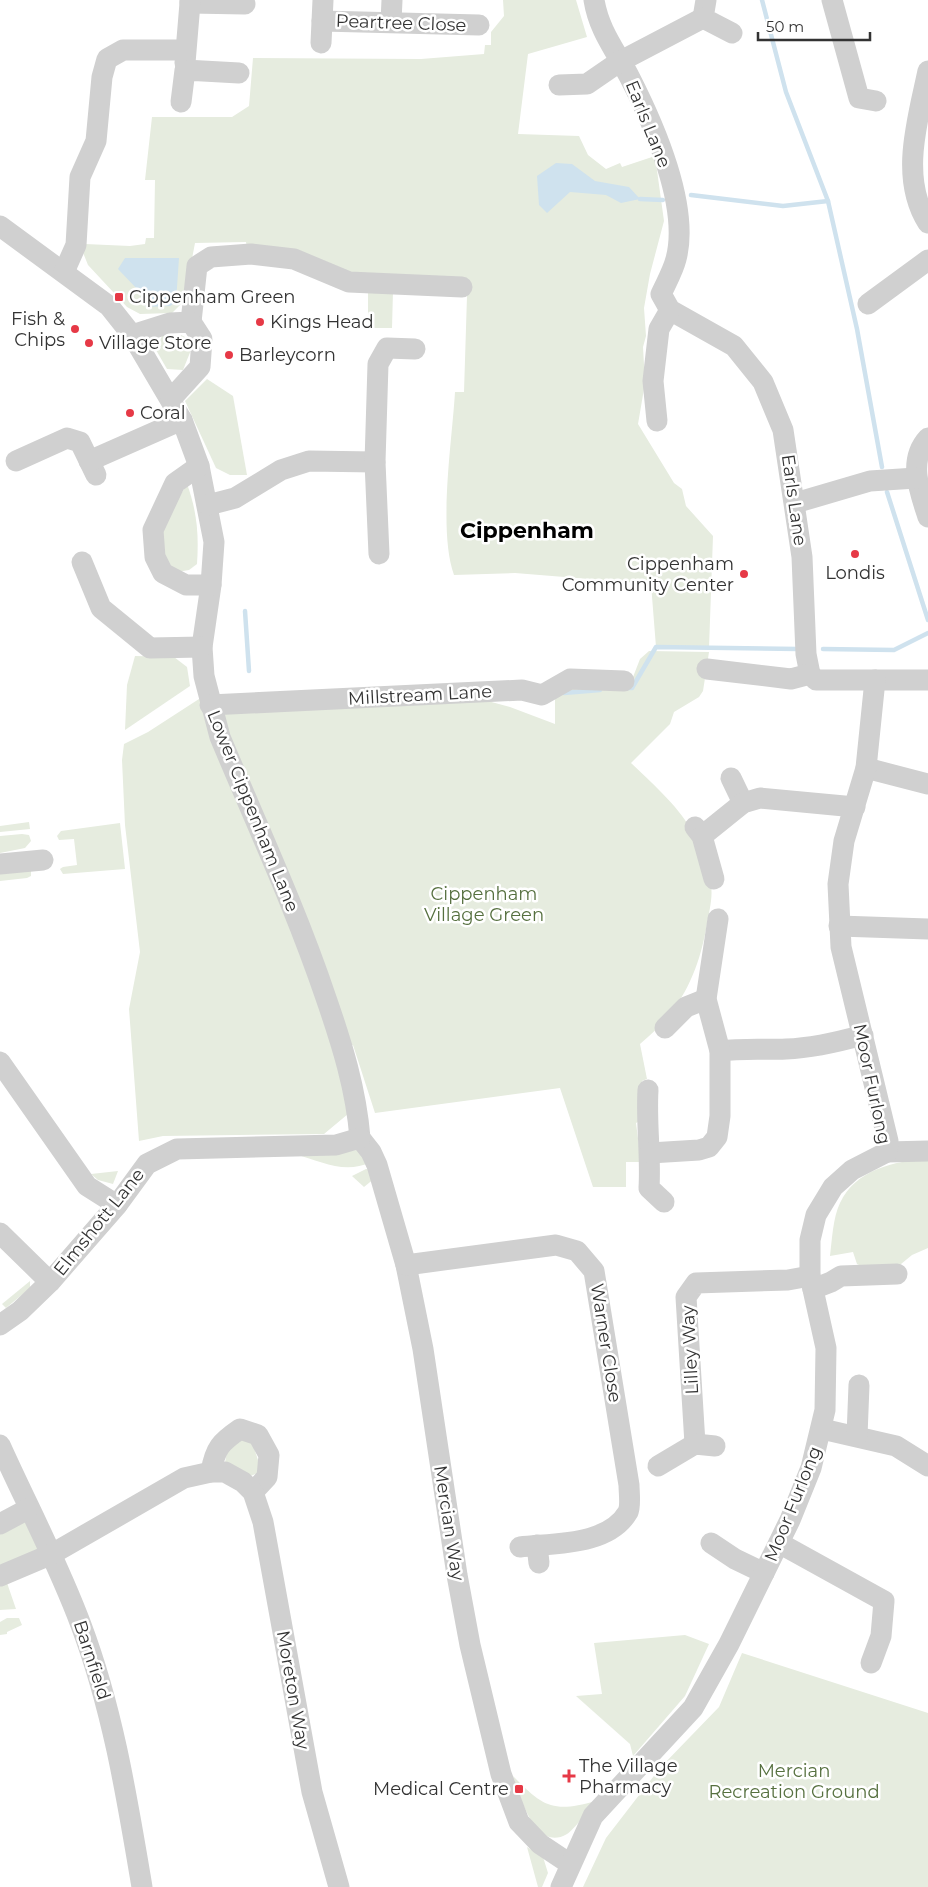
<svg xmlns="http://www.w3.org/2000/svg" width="928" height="1887" font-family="Montserrat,sans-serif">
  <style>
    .green { fill: #e6ecdf }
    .water { fill: #cfe2ee }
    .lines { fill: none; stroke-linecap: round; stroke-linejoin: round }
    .stream { stroke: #cfe2ee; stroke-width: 4.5 }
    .minor { stroke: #d0d0d0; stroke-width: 21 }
    .poi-dot { fill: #e63946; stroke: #fff; stroke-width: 2 }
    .labels { text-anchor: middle; stroke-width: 5; stroke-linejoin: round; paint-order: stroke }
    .street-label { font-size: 18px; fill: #333; stroke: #fff }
    .poi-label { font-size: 18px; fill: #333; stroke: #fff; text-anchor: start }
    .park-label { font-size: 18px; fill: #56703f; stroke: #fff }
    .district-label { font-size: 22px; font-weight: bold; fill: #000; stroke: #fff }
  </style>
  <rect width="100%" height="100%" fill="#fff"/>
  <g class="green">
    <path d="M503,0H576L587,37L528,54L518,134L579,136L588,155L606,169L620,163L622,167L655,156L664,221L650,274L644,308L646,336L643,347L645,383L638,424L674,483L682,489L686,506L713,536L709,648L656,647L651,584L515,573L454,575C438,530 452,442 455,392H464L467,296L357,280L247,249L246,242L195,243L184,301L172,313L140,314L127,307L88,265L82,250L85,244L130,246L145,244L146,238H154L155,180H145L152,117H232L249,106L253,58L421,59L484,54L485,45H491V32L504,16Z"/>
    <path d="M368,289L393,291L392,328H368Z"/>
    <path d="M181,335L189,339L191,350L183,370L167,369L156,350L162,336Z"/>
    <path d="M207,379L233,396L247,475H230L216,468L185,401Z"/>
    <path d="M187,484C197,511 199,535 197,564L189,570L177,572L164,563L162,525Z"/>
    <path d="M649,651L709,652L703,691L699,697L674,712L670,724L631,763C649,780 678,806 690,828C697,842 707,870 711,886C713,897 709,912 707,924C698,975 681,1010 640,1044L647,1079L642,1081L649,1106L640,1121L636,1123L641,1162H626V1187H593L560,1088L375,1113L353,1045L337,1051L348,1114L324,1134L163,1136L139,1141L129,1009L140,952L125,825L122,760L124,744L148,732L199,699L237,704L484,700L510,707L555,724V699L563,687L633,677L640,659Z"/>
    <path d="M135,656L174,657L187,667L190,686L125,730L127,685Z"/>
    <path d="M29,822L30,829L0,832V826Z"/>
    <path d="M120,823L125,869L63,874L60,869L63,867L77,865L74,839L59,840L57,836L61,831Z"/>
    <path d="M22,834L29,835L31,841L25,848L0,853V836Z"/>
    <path d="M0,866L31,867V876L27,878L0,881Z"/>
    <path d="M357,1150L371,1162C344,1175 322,1161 294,1154Z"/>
    <path d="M928,1158V1248L912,1255L901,1264L861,1266L857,1264L853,1252L830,1256C832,1240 833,1217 840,1203C856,1169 894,1162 928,1158Z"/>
    <path d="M366,1169L373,1170L375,1178L364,1187L352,1176Z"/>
    <path d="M118,1171L113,1184L98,1180L91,1174Z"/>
    <path d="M30,1281V1288L6,1308L2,1304Z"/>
    <path d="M239,1438L252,1442L259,1463L258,1473L248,1477L225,1463L227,1451Z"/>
    <path d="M25,1520L41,1551L0,1570V1533Z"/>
    <path d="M6,1580L16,1609L0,1610V1583Z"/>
    <path d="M7,1618H19L22,1625L7,1632V1634L0,1635V1622Z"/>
    <path d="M685,1635L709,1644L685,1696L633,1756L630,1744L576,1696L602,1694L594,1643Z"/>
    <path d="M742,1653L928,1713V1887H583L606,1838L660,1768L719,1707Z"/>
    <path d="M513,1776C543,1807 553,1813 596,1801C589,1809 575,1829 567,1834C535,1853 520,1796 513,1776Z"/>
    <path d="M527,1847L543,1857L548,1873L542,1887H538Z"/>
  </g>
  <g class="water">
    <path d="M556,163L572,164L595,181L629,187L640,199L621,203L606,195L570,192L547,213L539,205L537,176Z"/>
    <path d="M125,258H179L176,302L170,306L146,307L139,291L118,269Z"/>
  </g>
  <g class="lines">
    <g class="stream">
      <path d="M762,0L786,92L828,201L857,329L882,467"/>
      <path d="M691,195L783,206L828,201"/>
      <path d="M640,199L663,200"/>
      <path d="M887,492L928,620"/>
      <path d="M245,611L249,671"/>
      <path d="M823,649L894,650L928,633"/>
      <path d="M628,688H632L656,647L798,649"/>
      <path d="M564,693L600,690"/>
    </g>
    <g class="minor">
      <path d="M190,0V3L245,4"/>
      <path d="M594,0C599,31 616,51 630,78C654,125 690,207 676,259C673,271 666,283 661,294L670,310L734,346L763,382L783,430L802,557L806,654L810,674L816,680H928"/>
      <path d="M706,0L703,18L732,33"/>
      <path d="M832,0L859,98L876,101"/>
      <path d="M322,21L479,25"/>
      <path d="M391,22L392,0"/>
      <path d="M321,43L323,0"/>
      <path d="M185,63L190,3"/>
      <path d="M928,71C918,119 899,178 928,223"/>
      <path d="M559,85L587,84L619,62L703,18"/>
      <path d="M181,102L185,70L239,73"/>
      <path d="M0,226L109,306L132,335L182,420L199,466L214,542L211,585L202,647L204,676L220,737C256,823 296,909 326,998C342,1044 356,1089 360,1138"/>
      <path d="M64,272L76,245L80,177L96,141L102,77L107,59L123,50H184"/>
      <path d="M868,304L928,260"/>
      <path d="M191,322L197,266L211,257L251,254L294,259L349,282L462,287"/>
      <path d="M132,335L170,323L191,322L202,339L200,367L171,399"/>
      <path d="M657,421L653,381L659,329L670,310"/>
      <path d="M928,438C907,461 920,492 928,517"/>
      <path d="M16,461L67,438L80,442L96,475"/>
      <path d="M89,461L182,420"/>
      <path d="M199,466L175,483L153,530L155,557L163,573L186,585H211"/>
      <path d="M795,503L870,481L916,478"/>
      <path d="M208,505L235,498L281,470L309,461L375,462"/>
      <path d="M379,554L375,462L378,364L387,348L415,349"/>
      <path d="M82,562L101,608L150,648L202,647"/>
      <path d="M707,669L791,679L810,674"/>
      <path d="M210,705L522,690L542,695L570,679L624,681"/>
      <path d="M866,768L928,784"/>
      <path d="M731,778L743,803"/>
      <path d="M695,827L702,836L714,879"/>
      <path d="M702,836L743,803L760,798L855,807"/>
      <path d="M0,864L43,860"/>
      <path d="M839,926L928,929"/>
      <path d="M665,1028L686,1007L706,999"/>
      <path d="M720,1051C743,1048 764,1050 786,1049C812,1048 838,1042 863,1035"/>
      <path d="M0,1062L87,1186L117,1205"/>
      <path d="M648,1090C646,1123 651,1155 649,1188L664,1202"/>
      <path d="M360,1138L371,1152L377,1165L406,1265L423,1349L457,1575L470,1645L501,1774L519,1822L540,1844L570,1864"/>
      <path d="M887,1152L928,1151"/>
      <path d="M650,1153L699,1150L709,1147L717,1137L720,1116V1051L706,999L718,919"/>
      <path d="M0,1233L50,1282"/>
      <path d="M406,1265L556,1245L577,1251L594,1271L629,1485C629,1492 631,1506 628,1512C608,1546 554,1543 520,1547"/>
      <path d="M813,1289L831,1282L841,1276L897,1274"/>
      <path d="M0,1325L20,1311L50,1282L117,1205L147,1164L177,1149L336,1145L360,1138"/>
      <path d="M822,1429L896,1446L928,1466"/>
      <path d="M857,1436L859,1385"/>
      <path d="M695,1444L686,1297L696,1283L788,1280L810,1276"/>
      <path d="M0,1445C27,1505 58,1563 81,1625C113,1710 127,1798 142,1887"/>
      <path d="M658,1466L695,1444L715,1446"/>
      <path d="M211,1472C215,1448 221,1442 240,1429L258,1435L269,1455L267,1477L253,1492"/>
      <path d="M0,1524L28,1509"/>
      <path d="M711,1543L735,1559L764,1573"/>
      <path d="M779,1543L884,1601L881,1636L871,1663"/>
      <path d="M537,1545L539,1563"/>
      <path d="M0,1576L52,1554L184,1478L211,1472H225L243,1482L253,1492L263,1522L312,1792L339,1887"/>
      <path d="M561,1887L593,1816L693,1708L729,1644L790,1520L811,1468L825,1410L826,1348L810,1276V1240L816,1215L833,1187L852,1170L887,1152L888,1141L841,947L838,884L844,841L866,768L875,680"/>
    </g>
  </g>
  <g class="poi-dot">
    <rect x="114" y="292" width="10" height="10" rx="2.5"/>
    <circle cx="260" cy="322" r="5"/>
    <circle cx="75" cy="329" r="5"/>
    <circle cx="89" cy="343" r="5"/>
    <circle cx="229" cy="355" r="5"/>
    <circle cx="130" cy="413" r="5"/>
    <circle cx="855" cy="554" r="5"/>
    <circle cx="744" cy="574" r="5"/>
    <path d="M566.5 1768.5h5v5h5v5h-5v5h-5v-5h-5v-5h5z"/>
    <rect x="514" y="1784" width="10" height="10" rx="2.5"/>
  </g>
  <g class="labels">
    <g class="street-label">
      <text transform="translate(401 23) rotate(2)" y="6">Peartree Close</text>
      <text transform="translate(648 124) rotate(68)" y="6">Earls Lane</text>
      <text transform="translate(794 500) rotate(82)" y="6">Earls Lane</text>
      <text transform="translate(420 695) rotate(-3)" y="6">Millstream Lane</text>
      <text transform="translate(253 811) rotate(68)" y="6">Lower Cippenham Lane</text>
      <text transform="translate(872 1084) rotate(78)" y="6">Moor Furlong</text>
      <text transform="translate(99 1222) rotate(-51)" y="6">Elmshott Lane</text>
      <text transform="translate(606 1343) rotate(81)" y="6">Warner Close</text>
      <text transform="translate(690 1350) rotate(-93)" y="6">Lilley Way</text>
      <text transform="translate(793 1504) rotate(-68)" y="6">Moor Furlong</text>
      <text transform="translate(449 1523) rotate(81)" y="6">Mercian Way</text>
      <text transform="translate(92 1660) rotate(72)" y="6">Barnfield</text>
      <text transform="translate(293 1690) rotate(80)" y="6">Moreton Way</text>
    </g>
    <g class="poi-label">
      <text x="129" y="303">Cippenham Green</text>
      <text x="65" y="325" text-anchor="end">Fish &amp;<tspan x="65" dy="21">Chips</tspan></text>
      <text x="270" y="328">Kings Head</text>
      <text x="99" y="349">Village Store</text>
      <text x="239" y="361">Barleycorn</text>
      <text x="140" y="419">Coral</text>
      <text x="734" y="570" text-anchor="end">Cippenham<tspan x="734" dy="21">Community Center</tspan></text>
      <text x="855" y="579" text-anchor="middle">Londis</text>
      <text x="579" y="1772">The Village<tspan x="579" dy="21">Pharmacy</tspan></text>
      <text x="509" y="1795" text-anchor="end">Medical Centre</text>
    </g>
    <g class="park-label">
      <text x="484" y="900">Cippenham<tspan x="484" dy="21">Village Green</tspan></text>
      <text x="794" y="1777">Mercian<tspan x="794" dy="21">Recreation Ground</tspan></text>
    </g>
    <g class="district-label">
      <text x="527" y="538">Cippenham</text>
    </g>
  </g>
  <path d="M758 32v8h112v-8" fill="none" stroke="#333333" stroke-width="2.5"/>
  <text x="766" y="32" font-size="15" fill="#333333" stroke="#ffffff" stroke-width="4" paint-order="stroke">50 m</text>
</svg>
